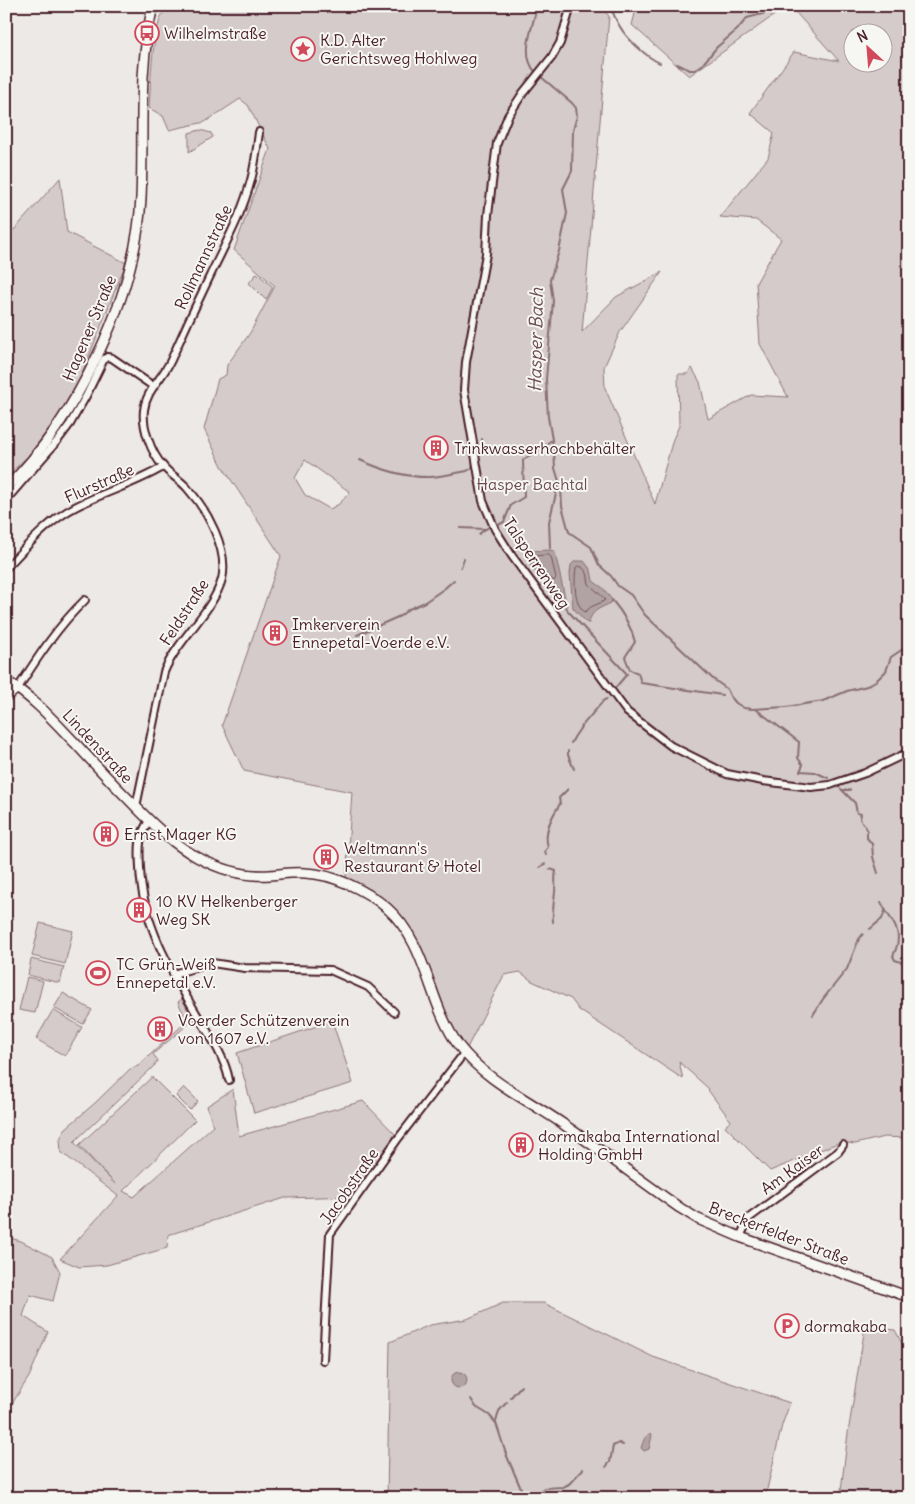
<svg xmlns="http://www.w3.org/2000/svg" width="915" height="1504" font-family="Delius,sans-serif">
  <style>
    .green { fill: #d4cbca; stroke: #8f757a; fill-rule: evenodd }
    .water { fill: #b1a2a3; stroke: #886e73 }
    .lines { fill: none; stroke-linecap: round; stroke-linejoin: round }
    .shore { stroke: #73535b; stroke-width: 1 }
    .stream { stroke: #886e73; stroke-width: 2 }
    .street-casing { stroke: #4a1f2b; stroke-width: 10 }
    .secondary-casing { stroke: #4a1f2b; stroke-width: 12 }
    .street { stroke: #f6f6f2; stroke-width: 6 }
    .secondary { stroke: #f6f6f2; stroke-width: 9 }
    .labels { text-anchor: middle; stroke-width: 4; stroke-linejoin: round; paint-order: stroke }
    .poi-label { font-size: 16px; fill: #4a1f2b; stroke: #f6f6f2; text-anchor: start }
    .street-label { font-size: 16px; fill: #4a1f2b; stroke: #f6f6f2 }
    .park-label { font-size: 16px; fill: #6c4a53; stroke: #f6f6f2 }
    .water-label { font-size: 18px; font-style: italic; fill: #6e4d55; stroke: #f6f6f2 }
  </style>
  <rect width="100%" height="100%" fill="#ece9e6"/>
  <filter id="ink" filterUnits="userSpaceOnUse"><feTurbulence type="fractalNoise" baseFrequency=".02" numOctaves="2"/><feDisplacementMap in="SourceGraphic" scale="10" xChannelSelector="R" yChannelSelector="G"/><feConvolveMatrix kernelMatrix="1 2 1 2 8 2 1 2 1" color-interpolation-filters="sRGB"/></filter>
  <g filter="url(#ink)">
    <g class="green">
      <path d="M167,6H605L604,11L609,16L582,332L616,297L662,272L620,332L604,367L605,388L655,504L673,439L679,426L678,374H687L692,368L700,382L708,419L751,395L788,397L760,344L756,283L781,239L756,220L720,217L768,158L774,133L750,113L794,52L839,61L790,6H909V900L907,903L909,914V953L901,957L909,961V1145L906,1138L884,1137L855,1144L840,1142L770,1171L725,1126L731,1121L708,1090L709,1089L679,1062L683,1079L579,1010L571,999L532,981L520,972L504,975L466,1050L443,1012L401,917L380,896L346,878L352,792L244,771L222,725L281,556L222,466L204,429L218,379L226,375L227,365L250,333L275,286L234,250L270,149L248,105L240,99L205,122L169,130L163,116L149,108C151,81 151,27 167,6ZM852,32H882V62H852ZM305,460L350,492L339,504L330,509L305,495L295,478Z"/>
      <path d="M637,6H787L689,76L632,25Z"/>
      <path d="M200,130L211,133L213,137L189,152V133Z"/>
      <path d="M60,178L67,232L126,263L73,397L28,456L6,477V223L14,230Z"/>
      <path d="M257,273L273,287L266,300L249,283Z"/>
      <path d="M40,923L73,931L65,964L32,956Z"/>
      <path d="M31,959L64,967L60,983L28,975Z"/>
      <path d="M27,977L43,981L35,1013L19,1010Z"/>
      <path d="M63,993L92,1010L83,1024L54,1008Z"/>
      <path d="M182,999L193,1020L153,1054L158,1061L154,1066L74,1142L115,1184L79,1145L152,1077L195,1120L123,1191L134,1197L213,1126L207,1106L233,1089L239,1136L363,1101L395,1134L355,1196L285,1198L168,1235L167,1248L107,1265L79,1267L60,1259L118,1196L61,1152L60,1139L65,1129L95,1103L130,1069L138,1066L187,1021L178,1002Z"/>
      <path d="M53,1010L82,1027L65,1056L36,1039Z"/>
      <path d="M332,1021L353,1083L254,1113L237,1053Z"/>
      <path d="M184,1087L198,1101L190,1110L176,1096Z"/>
      <path d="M6,1237L21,1241L52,1257L60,1272L53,1301L30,1295L23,1316L48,1332L29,1377L6,1413Z"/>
      <path d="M503,1303H544L653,1357L790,1403L782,1425L765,1498H387L390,1342L430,1325L467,1319Z"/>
      <path d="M865,1327L895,1330L907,1353H909V1498H840L848,1433Z"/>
    </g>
    <g class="water">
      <path d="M550,550L554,551L555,553L568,611L554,592L531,567L529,557V551Z"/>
      <path d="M575,561H584L591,570L593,581L603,588L612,600L611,603C601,608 591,610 589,623H587L573,608L570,574L571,565Z"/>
      <circle cx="459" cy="1380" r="8"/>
      <path d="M651,1433L652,1435L649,1449L644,1451L641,1448C643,1442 644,1436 651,1433Z"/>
    </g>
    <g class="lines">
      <g class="shore">
        <path d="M549,555L551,557L556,578L554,581L538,567L534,559L536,556Z"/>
        <path d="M578,566L582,567L587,573L589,584L605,599L604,601L591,607L585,612C574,605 574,581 576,568Z"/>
      </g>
      <g class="stream">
        <path d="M610,6C613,12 615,19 619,25C626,38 646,57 660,63"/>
        <path d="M677,64L690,70H695L702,65L717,47L737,30L747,18L766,13L774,12L783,6"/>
        <path d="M536,73C519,54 533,28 537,6"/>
        <path d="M540,76L572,103L576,108L577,116L573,130L572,171L563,189L567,213L559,251L550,280L553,301L546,379L548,417L554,451L555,468L561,488L562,506L569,532L591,547L599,565L611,576L618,586L631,595L645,615L713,679L727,689L730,696L736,703L744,708L752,709L786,707L823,701L847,691L867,686L877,680L886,671L891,657L909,645"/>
        <path d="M482,439L483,450"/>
        <path d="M360,460C382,470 405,478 431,477C443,476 455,473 467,471L472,468L473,464"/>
        <path d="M498,525L504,522L511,505L524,497L523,460L552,440"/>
        <path d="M460,528L486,529L490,526"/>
        <path d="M479,534L485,529"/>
        <path d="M550,548L549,522L559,482"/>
        <path d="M461,567L464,558"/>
        <path d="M612,600C623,613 631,625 635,642L625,657L630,670L638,673L641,683L722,695"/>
        <path d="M568,611L627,674L616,687"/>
        <path d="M357,635L400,616L409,609L425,602L445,588L454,580"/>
        <path d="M757,710L799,742L798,758L803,765L800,771L815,772L828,778"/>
        <path d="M571,743C579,726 593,714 604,700L607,699"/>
        <path d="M568,751V755L574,769"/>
        <path d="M841,789L855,803L857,813L861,814L860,819L867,829V838L872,844L873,857L878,873"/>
        <path d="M843,790H850"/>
        <path d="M546,855L545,851L548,847C543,832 552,816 560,804L559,798L568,789"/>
        <path d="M540,867L545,864"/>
        <path d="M550,869L556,871C554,879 556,884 555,892C554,902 552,911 553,922"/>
        <path d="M881,902C891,923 906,930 893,956L895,960L901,962"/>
        <path d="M870,929L882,919L885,911"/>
        <path d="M813,1015L823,999L847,969L859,939L863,934"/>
        <path d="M511,1397L521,1386"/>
        <path d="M471,1399L476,1407L489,1415L496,1423L506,1454L525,1498"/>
        <path d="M496,1422L499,1411L507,1402"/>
        <path d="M606,1467L610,1462L613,1446L619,1443L623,1445"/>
        <path d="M530,1498L544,1488L563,1487L569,1484L583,1469"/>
      </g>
      <g class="street-casing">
        <g id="street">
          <path d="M571,6L560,43L552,57L523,93L508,116L497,143L488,215L486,254L466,362L464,390L483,501L495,529L512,556L627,712L671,746L727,774L763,781L811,787L830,785L865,773L909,752"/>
          <path d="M6,500L58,440L70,424L86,396L104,359L107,357L112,358L153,386"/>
          <path d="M6,568C27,546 48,521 75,507C104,492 135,484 163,467"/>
          <path d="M18,688C38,657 58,626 85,600"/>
          <path d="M136,807L164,672C177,640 214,610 222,579C229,550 207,510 188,489C181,480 170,475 163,466C151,453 142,427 144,410C146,390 163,378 171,360C183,333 196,305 209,278C224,246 242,215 251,180C255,165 257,148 259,132"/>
          <path d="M149,821C138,836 139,849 140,868C142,924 171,971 199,1018C211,1037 225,1058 229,1080"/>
          <path d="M173,974L212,963L245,968L330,970L368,987L394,1012"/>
          <path d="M740,1237L749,1218L838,1152L843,1145"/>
          <path d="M323,1360L330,1234L397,1140L465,1052"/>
        </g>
      </g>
      <g class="secondary-casing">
        <g id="secondary">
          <path d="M6,488C76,420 136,297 141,198C144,132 137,72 153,6"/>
          <path d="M6,681C33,697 54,721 76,744C97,767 119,790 141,812C158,829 175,845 197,857C219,869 244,877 270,875C281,874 294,872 305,873C333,874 366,890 387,908C428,944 428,1004 459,1046C486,1081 527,1099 563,1124C602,1151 640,1180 680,1208L698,1219L740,1237L909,1297"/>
          <path d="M6,697L18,688"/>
        </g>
      </g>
      <use href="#street" class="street"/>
      <use href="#secondary" class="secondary"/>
    </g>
  </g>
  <defs>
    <g id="bus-ring" transform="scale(1.25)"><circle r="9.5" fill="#f6f6f2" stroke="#d1495b" stroke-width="1.5"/><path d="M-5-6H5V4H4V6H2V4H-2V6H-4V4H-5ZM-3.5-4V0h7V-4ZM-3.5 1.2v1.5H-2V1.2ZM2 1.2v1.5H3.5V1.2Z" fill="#d1495b"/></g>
    <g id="sight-ring" transform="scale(1.25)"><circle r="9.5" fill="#f6f6f2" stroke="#d1495b" stroke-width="1.5"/><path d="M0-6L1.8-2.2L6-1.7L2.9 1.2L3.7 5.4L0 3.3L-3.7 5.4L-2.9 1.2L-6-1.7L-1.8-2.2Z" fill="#d1495b"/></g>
    <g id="building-ring" transform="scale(1.25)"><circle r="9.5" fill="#f6f6f2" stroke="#d1495b" stroke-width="1.5"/><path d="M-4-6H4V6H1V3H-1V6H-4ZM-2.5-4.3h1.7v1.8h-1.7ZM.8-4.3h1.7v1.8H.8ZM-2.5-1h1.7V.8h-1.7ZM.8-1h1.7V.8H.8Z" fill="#d1495b"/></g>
    <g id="stadium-ring" transform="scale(1.25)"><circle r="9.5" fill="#f6f6f2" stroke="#d1495b" stroke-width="1.5"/><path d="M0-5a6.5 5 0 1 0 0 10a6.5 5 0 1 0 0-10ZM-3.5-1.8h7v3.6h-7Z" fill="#d1495b"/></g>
    <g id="parking-ring" transform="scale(1.25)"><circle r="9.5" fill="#f6f6f2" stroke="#d1495b" stroke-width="1.5"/><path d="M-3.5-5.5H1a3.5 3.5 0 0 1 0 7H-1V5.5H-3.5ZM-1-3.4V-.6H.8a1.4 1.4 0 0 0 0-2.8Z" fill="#d1495b"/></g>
  </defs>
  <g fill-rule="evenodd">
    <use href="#bus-ring" x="147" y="33"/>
    <use href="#sight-ring" x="303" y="49"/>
    <use href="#building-ring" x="436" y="448"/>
    <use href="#building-ring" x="275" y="633"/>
    <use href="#building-ring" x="106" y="834"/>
    <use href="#building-ring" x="326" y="857"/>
    <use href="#building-ring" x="139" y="910"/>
    <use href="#stadium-ring" x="98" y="973"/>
    <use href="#building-ring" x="160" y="1029"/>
    <use href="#building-ring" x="521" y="1145"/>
    <use href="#parking-ring" x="787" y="1326"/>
  </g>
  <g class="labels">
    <g class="poi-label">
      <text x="164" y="39">Wilhelmstraße</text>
      <text x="320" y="46">K.D. Alter<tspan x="320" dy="18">Gerichtsweg Hohlweg</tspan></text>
      <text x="454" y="454">Trinkwasserhochbehälter</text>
      <text x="292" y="630">Imkerverein<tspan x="292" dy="18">Ennepetal-Voerde e.V.</tspan></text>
      <text x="124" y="840">Ernst Mager KG</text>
      <text x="344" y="854">Weltmann's<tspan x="344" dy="18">Restaurant &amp; Hotel</tspan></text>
      <text x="156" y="907">10 KV Helkenberger<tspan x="156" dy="18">Weg SK</tspan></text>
      <text x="116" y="970">TC Grün-Weiß<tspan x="116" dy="18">Ennepetal e.V.</tspan></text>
      <text x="178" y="1026">Voerder Schützenverein<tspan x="178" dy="18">von 1607 e.V.</tspan></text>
      <text x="538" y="1142">dormakaba International<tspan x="538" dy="18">Holding GmbH</tspan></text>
      <text x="804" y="1332">dormakaba</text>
    </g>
    <g class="street-label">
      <text transform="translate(203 257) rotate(-65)" y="6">Rollmannstraße</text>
      <text transform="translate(89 328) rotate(-67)" y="6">Hagener Straße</text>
      <text transform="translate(99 483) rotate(-24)" y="6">Flurstraße</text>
      <text transform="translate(537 563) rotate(56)" y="6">Talsperrenweg</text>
      <text transform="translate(184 612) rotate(-57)" y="6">Feldstraße</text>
      <text transform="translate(98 746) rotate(47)" y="6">Lindenstraße</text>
      <text transform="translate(792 1169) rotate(-36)" y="6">Am Kaiser</text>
      <text transform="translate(349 1186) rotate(-55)" y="6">Jacobstraße</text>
      <text transform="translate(779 1233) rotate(21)" y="6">Breckerfelder Straße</text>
    </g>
    <g class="park-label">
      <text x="532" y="490">Hasper Bachtal</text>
    </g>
    <g class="water-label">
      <text transform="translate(536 340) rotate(-89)" y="6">Hasper Bach</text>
    </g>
  </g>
  <rect width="915" height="1504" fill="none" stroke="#f6f6f2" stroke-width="25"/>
  <rect x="12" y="12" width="890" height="1479" fill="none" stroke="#4a1f2b" stroke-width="2" filter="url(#ink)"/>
  <g transform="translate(868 48) rotate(334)"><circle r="24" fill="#f6f6f2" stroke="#b1a0a2"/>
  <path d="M0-4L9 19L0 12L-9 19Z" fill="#d1495b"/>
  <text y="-8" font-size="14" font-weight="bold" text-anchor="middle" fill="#4a1f2b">N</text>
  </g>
</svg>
